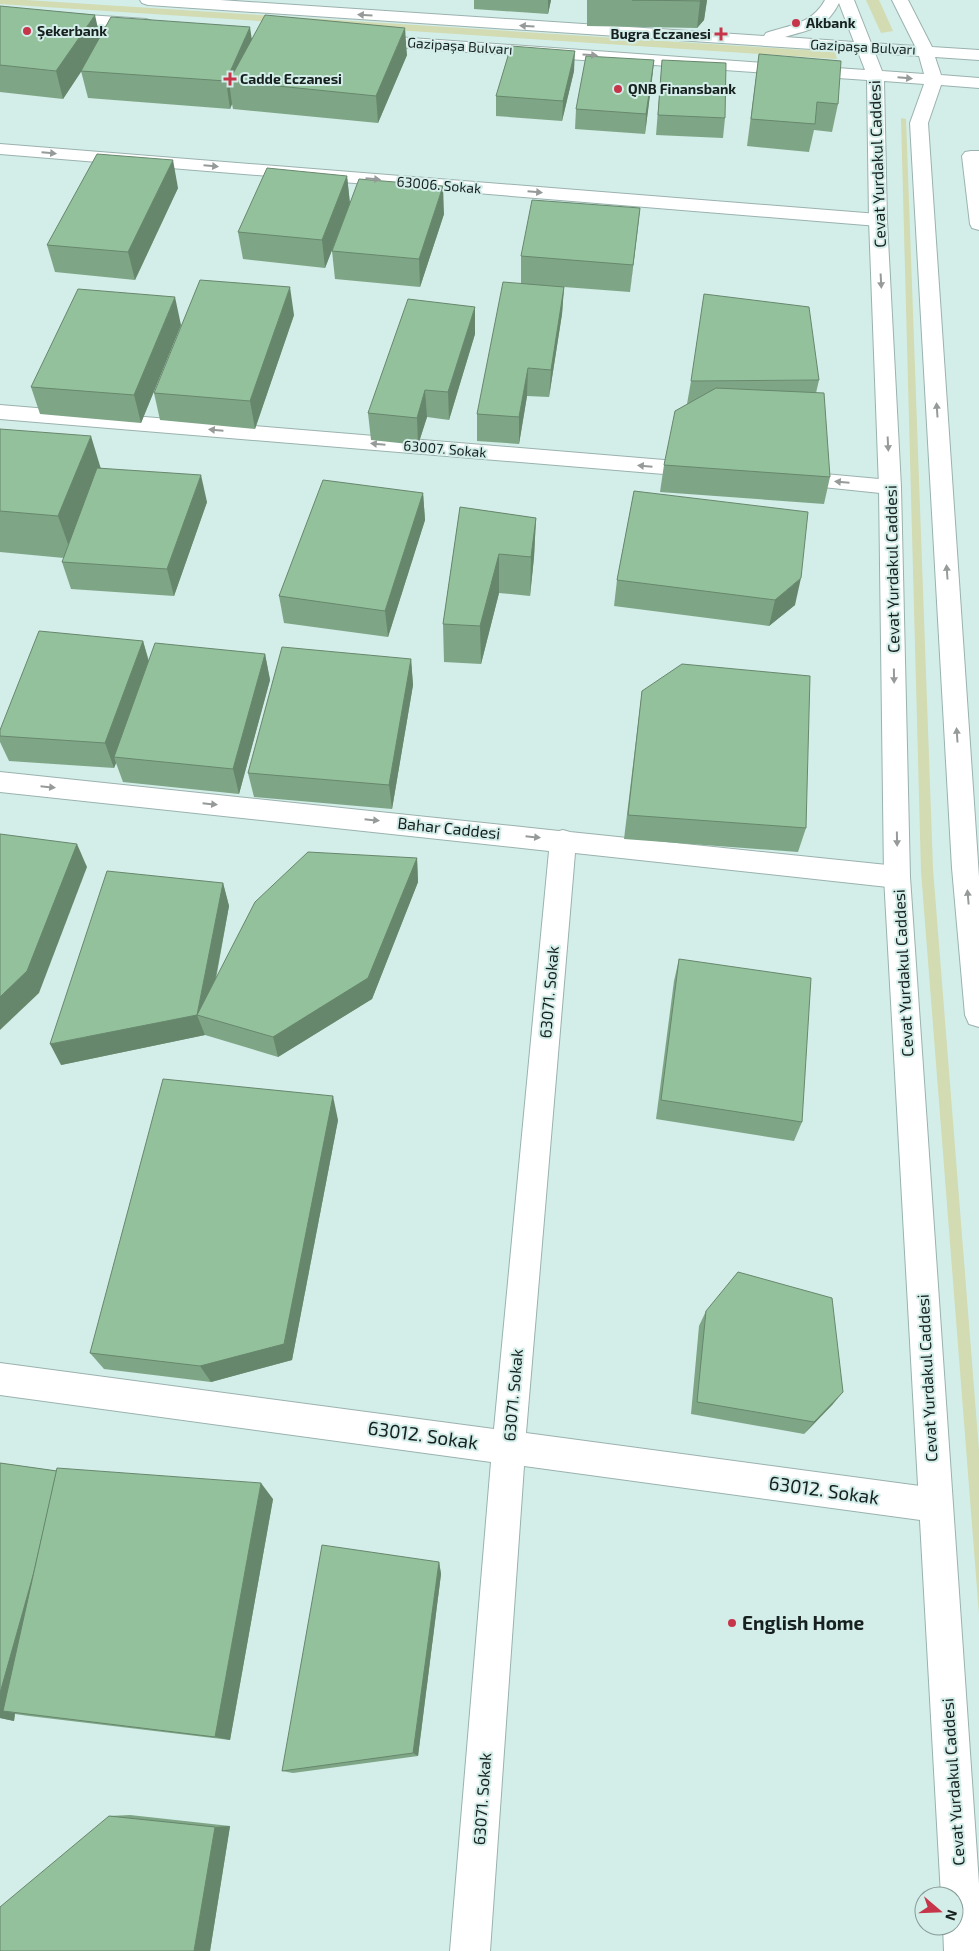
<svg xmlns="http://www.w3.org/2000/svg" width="979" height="1951" font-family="'Exo 2',sans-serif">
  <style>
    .green { fill: #d2dbb1 }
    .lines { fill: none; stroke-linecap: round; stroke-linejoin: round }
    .minor-casing { stroke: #9ab2ae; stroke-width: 2 }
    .major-casing { stroke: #9ab2ae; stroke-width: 2 }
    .minor { fill: #fff; fill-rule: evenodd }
    .major { fill: #fff; fill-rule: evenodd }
    .wall { fill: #7ea686 }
    .shaded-wall { fill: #67876d }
    .building { fill: #93c19c; stroke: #67876d }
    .oneway { fill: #969b9a }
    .poi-dot { fill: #c63549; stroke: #d3ede8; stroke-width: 2 }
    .labels { text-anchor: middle; stroke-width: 4; stroke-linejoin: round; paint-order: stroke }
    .far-poi-label { font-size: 14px; font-weight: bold; fill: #16201e; stroke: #d3ede8; text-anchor: start }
    .far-street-label { font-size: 14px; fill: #16201e; stroke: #d3ede8 }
    .street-label { font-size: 16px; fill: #16201e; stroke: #d3ede8 }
    .near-street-label { font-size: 19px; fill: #16201e; stroke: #d3ede8 }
    .near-poi-label { font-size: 19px; font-weight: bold; fill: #16201e; stroke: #d3ede8; text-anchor: start }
  </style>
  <rect width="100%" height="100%" fill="#d3ede8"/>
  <g class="green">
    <path d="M0,0H26L835,52L837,59L0,4Z"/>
    <path d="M866,0H879L893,31L881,33Z"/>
    <path d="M901,118L906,119L933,869L979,1451V1614L921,871Z"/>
  </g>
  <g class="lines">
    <g class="minor-casing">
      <g id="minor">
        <path d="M0,144L878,214L885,216L887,220L885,224L878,226L0,154Z"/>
        <path d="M971,151H979V230L972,228L970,224L962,156L965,152Z"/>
        <path d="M0,405L700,463L708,465L711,470L708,475L700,477L0,419Z"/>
        <path d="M792,471L890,480L898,482L901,487L898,492L890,494L784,483L781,478L784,473Z"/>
        <path d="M0,772L559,831L563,830L570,832L897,866L906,869L910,877L906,885L897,888L575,853L526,1433L935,1488L947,1493L952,1505L947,1517L935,1522L524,1466L490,1951H450L491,1462L0,1395V1363L494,1429L549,851L0,792Z"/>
      </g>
    </g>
    <g class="major-casing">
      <g id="major">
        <path d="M140,0H220L764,36L766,33C790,25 812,24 825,0H854L871,43L915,46L892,0H908L932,47L979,50V60L935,57L941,75L979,78V88L941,85L928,123L979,877V1027L969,1024L965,1015L952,868L910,123L924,84L884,81L887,220L901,487L910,877L979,1884V1951H944L943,1926H954V1896H941L884,877L879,487L869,220L867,80L368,45L362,43L360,40L362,37L368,35L865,70L858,52L148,5L142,3ZM839,3L854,42L785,37C811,29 826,29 839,3ZM875,53L919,56L924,74L882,71Z"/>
        <path d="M0,9L146,19L152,21L154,24L152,27L146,29L0,19Z"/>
      </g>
    </g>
    <use href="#minor" class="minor"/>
    <use href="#major" class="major"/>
  </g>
  <g class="wall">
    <path d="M474,0H551L548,14L474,9Z"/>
    <path d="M587,0H707L704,20L697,28L587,26Z"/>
    <path d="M0,6L100,37L252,38L407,55L378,123L233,109L232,104L230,109L88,98L81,71L63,99L0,92Z"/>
    <path d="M759,54L838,104L832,132L814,130L809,152L747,146Z"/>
    <path d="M654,60L645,134L575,129L576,109Z"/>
    <path d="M662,60L725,118L723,138L656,135Z"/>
    <path d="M574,71L562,121L496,116V96Z"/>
    <path d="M347,176L350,204L325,268L243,259L238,232Z"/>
    <path d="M178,188L135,280L55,272L47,245Z"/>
    <path d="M640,208L630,292L564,287L562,314L549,397L527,396L519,444L477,441V414L521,284V256Z"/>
    <path d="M444,214L420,287L335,279L332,251Z"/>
    <path d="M475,307V334L449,420L427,417L418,445L371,440L368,413Z"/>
    <path d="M294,315L255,429L160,420L154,393Z"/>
    <path d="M181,325L141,423L40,414L31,387Z"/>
    <path d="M819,380L816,393L830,477L824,504L660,492L664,465L687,404L691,381Z"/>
    <path d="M0,429L101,468L207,502L174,596L71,589L62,562L64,558L0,552Z"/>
    <path d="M634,491L795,605L769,626L614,606L617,580Z"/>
    <path d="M423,493L425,520L388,637L284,623L279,596Z"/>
    <path d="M460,507L536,518L534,557L530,596L499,593L481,664L444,662L443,624Z"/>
    <path d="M143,641L149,661L265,654L270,680L239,794L123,782L116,763L114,768L9,761L0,742V730Z"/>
    <path d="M411,659L413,685L392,809L254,797L248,773Z"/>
    <path d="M642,691L806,828L798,852L624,839Z"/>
    <path d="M417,858L418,882L372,999L278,1057L205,1035L61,1065L223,883L229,906L216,979Z"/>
    <path d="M679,959L802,1122L794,1141L656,1119L674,981Z"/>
    <path d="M338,1120L292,1360L211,1382L104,1369L90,1353Z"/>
    <path d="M706,1311L833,1404L804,1434L691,1414L699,1326Z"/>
    <path d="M0,1463L57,1471L273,1499L230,1740L29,1716L15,1714L14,1721L0,1718Z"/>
    <path d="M439,1562L441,1574L418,1756L293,1773L282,1771Z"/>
    <path d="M130,1815L230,1826L210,1951H0L109,1816Z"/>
  </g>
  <g class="shaded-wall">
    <path d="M548,0H551L548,14Z"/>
    <path d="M701,0H707L704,20L697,28L700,1Z"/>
    <path d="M95,15L101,42L63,99L56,71Z"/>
    <path d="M250,27L254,54L229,81L232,104L230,109L226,81Z"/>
    <path d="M405,28L407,55L378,123L376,96Z"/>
    <path d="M575,51L574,71L562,121L563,101Z"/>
    <path d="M654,60L652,80L645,134L646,114Z"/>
    <path d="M173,160L178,188L135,280L128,252Z"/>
    <path d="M347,176L350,204L325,268L322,240Z"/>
    <path d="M443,186L444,214L420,287L419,259Z"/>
    <path d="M640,208L637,235L630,292L633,265Z"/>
    <path d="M290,287L294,315L255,429L250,401Z"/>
    <path d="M564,287L562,314L549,397L551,370Z"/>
    <path d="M175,297L181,325L141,423L134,395Z"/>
    <path d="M475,307V334L449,420L448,392Z"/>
    <path d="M528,368L527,396L519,444V417Z"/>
    <path d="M425,390L427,417L418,445L417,418Z"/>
    <path d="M91,436L104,479L73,558L58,516Z"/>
    <path d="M201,475L207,502L174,596L167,569Z"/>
    <path d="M423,493L425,520L388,637L385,611Z"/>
    <path d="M536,518L534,557L530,596L531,557Z"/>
    <path d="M499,554V593L481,664L480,626Z"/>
    <path d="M801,578L795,605L769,626L775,600Z"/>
    <path d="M143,641L150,667L114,757L116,763L114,768L105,743Z"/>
    <path d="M265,654L270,680L239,794L233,769Z"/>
    <path d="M411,659L413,685L392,809L389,785Z"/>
    <path d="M77,844L87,867L39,993L0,1030V997Z"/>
    <path d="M417,858L418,882L372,999L278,1057L273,1037Z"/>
    <path d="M223,883L229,906L208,1018L197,1015Z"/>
    <path d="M197,1015L205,1035L61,1065L50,1044Z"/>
    <path d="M333,1096L338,1120L292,1360L211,1382L200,1366Z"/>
    <path d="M843,1392L833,1404L804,1434L814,1422Z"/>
    <path d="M62,1472L3,1711L15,1713L14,1721L0,1718V1693Z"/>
    <path d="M261,1483L273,1499L230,1740L215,1737Z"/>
    <path d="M439,1562L441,1574L418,1756L413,1753Z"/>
    <path d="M230,1826L210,1951H194L215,1827Z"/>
  </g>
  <g class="building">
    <path d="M632,0H701L700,1Z"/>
    <path d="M0,6L95,15L56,71L0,65Z"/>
    <path d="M265,15L405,28L376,96L229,81Z"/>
    <path d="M111,17L250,27L226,81L81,71Z"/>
    <path d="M511,46L575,51L563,101L496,96Z"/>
    <path d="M759,54L841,61L838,104L817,102L815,124L751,119Z"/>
    <path d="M586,56L654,60L646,114L576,109Z"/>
    <path d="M662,60L726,63L725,118L658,115Z"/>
    <path d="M97,154L173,160L128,252L47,245Z"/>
    <path d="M267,168L347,176L322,240L238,232Z"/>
    <path d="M359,179L443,186L419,259L332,251Z"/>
    <path d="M532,200L640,208L633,265L521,256Z"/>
    <path d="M200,280L290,287L250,401L154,393Z"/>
    <path d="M503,282L564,287L551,370L528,368L519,417L477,414Z"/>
    <path d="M78,289L175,297L134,395L31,387Z"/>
    <path d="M704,294L809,307L819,380L691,381Z"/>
    <path d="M408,299L475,307L448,392L425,390L417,418L368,413Z"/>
    <path d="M716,388L824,393L830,477L664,465L675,411Z"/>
    <path d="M0,429L91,436L58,516L0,511Z"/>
    <path d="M97,468L201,475L167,569L62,562Z"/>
    <path d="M323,480L423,493L385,611L279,596Z"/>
    <path d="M634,491L808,512L801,578L775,600L617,580Z"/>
    <path d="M460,507L536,518L531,557L499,554L480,626L443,624Z"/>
    <path d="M39,631L143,641L105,743L0,736V730Z"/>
    <path d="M155,643L265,654L233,769L114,757Z"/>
    <path d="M282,647L411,659L389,785L248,773Z"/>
    <path d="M682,664L810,676L806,828L628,815L642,691Z"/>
    <path d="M0,834L77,844L27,971L0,997Z"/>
    <path d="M308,852L417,858L368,978L273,1037L197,1015L50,1044L107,871L223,883L197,1015L255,902Z"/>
    <path d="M679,959L811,978L802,1122L661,1100Z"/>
    <path d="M163,1079L333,1096L284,1344L200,1366L90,1353Z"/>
    <path d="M738,1272L832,1298L843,1392L814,1422L697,1402L706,1311Z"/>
    <path d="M0,1463L57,1471L34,1572L0,1693Z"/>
    <path d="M57,1468L261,1483L215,1737L3,1711Z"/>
    <path d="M322,1545L439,1562L413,1753L282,1771Z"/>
    <path d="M109,1816L215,1827L194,1951H0V1907Z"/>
  </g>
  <defs><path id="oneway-solid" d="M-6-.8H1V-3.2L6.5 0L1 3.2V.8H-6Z" transform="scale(1.25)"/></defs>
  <g class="oneway">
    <use href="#oneway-solid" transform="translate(365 15) rotate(-176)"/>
    <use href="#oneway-solid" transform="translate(527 26) rotate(-176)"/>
    <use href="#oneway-solid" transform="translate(590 55) rotate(4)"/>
    <use href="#oneway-solid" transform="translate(905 78) rotate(5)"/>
    <use href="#oneway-solid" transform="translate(49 153) rotate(5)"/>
    <use href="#oneway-solid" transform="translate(211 166) rotate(5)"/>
    <use href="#oneway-solid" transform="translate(373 179) rotate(5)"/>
    <use href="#oneway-solid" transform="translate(535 192) rotate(5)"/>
    <use href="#oneway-solid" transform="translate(881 281) rotate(87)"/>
    <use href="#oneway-solid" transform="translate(937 410) rotate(-94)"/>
    <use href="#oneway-solid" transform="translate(216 430) rotate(-175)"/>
    <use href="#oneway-solid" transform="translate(378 444) rotate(-175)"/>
    <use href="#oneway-solid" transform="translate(888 444) rotate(87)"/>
    <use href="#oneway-solid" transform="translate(645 466) rotate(-175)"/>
    <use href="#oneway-solid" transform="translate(842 482) rotate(-175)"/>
    <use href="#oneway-solid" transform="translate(947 572) rotate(-94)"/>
    <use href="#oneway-solid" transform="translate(894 676) rotate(89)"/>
    <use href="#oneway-solid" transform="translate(957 735) rotate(-94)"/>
    <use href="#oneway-solid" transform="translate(48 787) rotate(6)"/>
    <use href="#oneway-solid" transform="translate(210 804) rotate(6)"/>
    <use href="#oneway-solid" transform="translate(372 820) rotate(6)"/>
    <use href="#oneway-solid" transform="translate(533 837) rotate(6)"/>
    <use href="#oneway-solid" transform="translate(897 839) rotate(89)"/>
    <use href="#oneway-solid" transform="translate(968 897) rotate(-95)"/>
  </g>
  <g class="poi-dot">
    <circle cx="796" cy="23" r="5"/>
    <circle cx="27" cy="31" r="5"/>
    <path d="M718.5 26.5h5v5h5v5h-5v5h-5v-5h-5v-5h5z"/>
    <path d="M227.5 71.5h5v5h5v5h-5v5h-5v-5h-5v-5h5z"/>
    <circle cx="618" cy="89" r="5"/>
    <circle cx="732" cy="1623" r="5"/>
  </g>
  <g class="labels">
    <g class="far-poi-label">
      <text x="806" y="28">Akbank</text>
      <text x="37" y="36">Şekerbank</text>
      <text x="711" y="39" text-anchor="end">Bugra Eczanesi</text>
      <text x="240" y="84">Cadde Eczanesi</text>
      <text x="628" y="94">QNB Finansbank</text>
    </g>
    <g class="far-street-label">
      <text transform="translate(460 46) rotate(4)" y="5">Gazipaşa Bulvarı</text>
      <text transform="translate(863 47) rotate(3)" y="5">Gazipaşa Bulvarı</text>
      <text transform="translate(439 185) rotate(5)" y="5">63006. Sokak</text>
      <text transform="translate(445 449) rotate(5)" y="5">63007. Sokak</text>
    </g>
    <g class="street-label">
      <text transform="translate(877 164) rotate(-92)" y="6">Cevat Yurdakul Caddesi</text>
      <text transform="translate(892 569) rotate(-91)" y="6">Cevat Yurdakul Caddesi</text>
      <text transform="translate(449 828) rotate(6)" y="6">Bahar Caddesi</text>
      <text transform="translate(903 973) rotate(-93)" y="6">Cevat Yurdakul Caddesi</text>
      <text transform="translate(549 992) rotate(-85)" y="6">63071. Sokak</text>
      <text transform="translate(927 1378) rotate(-93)" y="6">Cevat Yurdakul Caddesi</text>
      <text transform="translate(513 1395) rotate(-85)" y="6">63071. Sokak</text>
      <text transform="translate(953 1782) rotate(-94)" y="6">Cevat Yurdakul Caddesi</text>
      <text transform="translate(482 1799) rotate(-86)" y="6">63071. Sokak</text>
    </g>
    <g class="near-street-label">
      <text transform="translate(423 1435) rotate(8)" y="7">63012. Sokak</text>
      <text transform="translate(824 1490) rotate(8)" y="7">63012. Sokak</text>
    </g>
    <g class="near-poi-label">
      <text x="742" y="1630">English Home</text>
    </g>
  </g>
  <g transform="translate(939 1911) rotate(109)"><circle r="24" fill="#d3ede8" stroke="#879b97"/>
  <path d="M0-4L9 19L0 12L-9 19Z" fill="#c63549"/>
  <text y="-8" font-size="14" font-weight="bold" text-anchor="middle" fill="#16201e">N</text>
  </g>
</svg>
